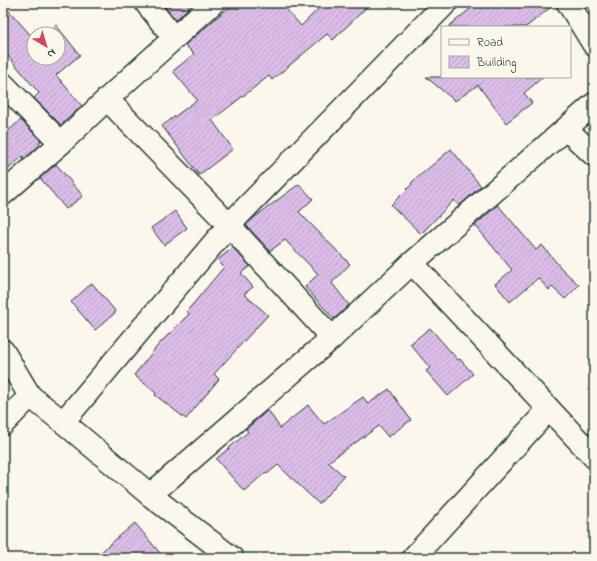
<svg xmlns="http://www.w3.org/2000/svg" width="597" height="561" font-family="'Indie Flower',sans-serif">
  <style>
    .building { fill: url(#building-hatch); stroke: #1f3d34 }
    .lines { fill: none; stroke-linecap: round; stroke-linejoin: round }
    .minor-casing { stroke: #1f3d34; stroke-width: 25 }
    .minor { stroke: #fbf7ec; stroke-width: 22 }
  </style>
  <defs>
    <pattern id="building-hatch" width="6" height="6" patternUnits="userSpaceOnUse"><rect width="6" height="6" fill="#dcbce8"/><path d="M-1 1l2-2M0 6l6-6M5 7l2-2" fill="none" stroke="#bca2c8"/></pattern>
  </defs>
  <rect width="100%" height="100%" fill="#fbf7ec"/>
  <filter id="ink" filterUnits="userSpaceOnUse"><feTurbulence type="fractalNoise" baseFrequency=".025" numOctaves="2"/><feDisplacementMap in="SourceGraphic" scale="8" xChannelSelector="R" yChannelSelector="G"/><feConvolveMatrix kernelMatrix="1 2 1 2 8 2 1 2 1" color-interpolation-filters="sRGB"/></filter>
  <g filter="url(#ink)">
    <g class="building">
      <path d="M169,3H185L189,7L176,20L165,7Z"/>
      <path d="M234,3H281L301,26L324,3H371L333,40L327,34L272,80L269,76L212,120L233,149L199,175L162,126L197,100L173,71L194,54L185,45L207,26Z"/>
      <path d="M477,3H556L526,27H448Z"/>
      <path d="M3,4L34,39V58H58V34H45L56,25L80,55L56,75L82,106L61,125L34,98L39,93L3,50Z"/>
      <path d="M426,77H543L524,93L532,103L506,123L478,85L455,101Z"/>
      <path d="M21,120L41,141L39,143L40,145L24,159L23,156L3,174V135Z"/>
      <path d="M451,149L481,186L459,206L454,200L421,234L391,205L412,184L411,183Z"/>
      <path d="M56,164L83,196L66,209L40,178Z"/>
      <path d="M299,184L313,199L299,212L350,264L332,283L349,305L334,319L305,287L318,274L285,240L270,251L246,225L256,216Z"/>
      <path d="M498,205L536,250L542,245L561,268L579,285L565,299L552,287L549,290L538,278L510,302L495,284L512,270L475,225Z"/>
      <path d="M175,211L187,228L164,245L151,228Z"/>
      <path d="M233,248L250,266L241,273L253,287L244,294L268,315L214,374L219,379L186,419L155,395L156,393L134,375L159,344L189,314L187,311L224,267L217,260Z"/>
      <path d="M92,283L116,312L95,330L71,302Z"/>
      <path d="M430,328L458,360L460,359L473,374L448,396L426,371L430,368L410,344Z"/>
      <path d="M389,389L411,420L388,437L379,426L328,462L344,476L319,504L278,465L267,474L266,472L244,491L216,459L248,432L246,429L268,410L280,428L308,405L324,424L363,397L368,404Z"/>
      <path d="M135,523L164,558H94Z"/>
    </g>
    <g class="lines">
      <g class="minor-casing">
        <g id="minor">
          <path d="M146,3L174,38"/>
          <path d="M568,3L594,45"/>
          <path d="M3,84L61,143"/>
          <path d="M107,99L229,225L332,338"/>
          <path d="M566,129L594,155"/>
          <path d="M3,194L61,143L107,99L213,3"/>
          <path d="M412,263L594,457"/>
          <path d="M3,351L30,396L63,422L150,495L232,558"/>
          <path d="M63,422L229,225L446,3"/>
          <path d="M3,424L30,396"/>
          <path d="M150,495L332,338L412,263L594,104"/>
          <path d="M413,558L549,409"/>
        </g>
      </g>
      <use href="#minor" class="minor"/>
    </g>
  </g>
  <rect width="597" height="561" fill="none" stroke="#fbf7ec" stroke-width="16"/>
  <rect x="8" y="8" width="581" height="545" fill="none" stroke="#1f3d34" stroke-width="1.5" filter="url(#ink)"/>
  <rect x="441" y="26" width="130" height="52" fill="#fbf7ec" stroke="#a3ada2"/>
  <rect x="449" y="39" width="20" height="6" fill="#fbf7ec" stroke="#a3ada2"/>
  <text x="477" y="46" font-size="12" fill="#1f3d34">Road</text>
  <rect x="449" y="56" width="20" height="12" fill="url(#building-hatch)" stroke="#a3ada2"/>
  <text x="477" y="66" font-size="12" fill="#1f3d34">Building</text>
  <g transform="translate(46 46) rotate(142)"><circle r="19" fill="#fbf7ec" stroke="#a3ada2"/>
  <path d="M0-3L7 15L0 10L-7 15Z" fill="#d1495b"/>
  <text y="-6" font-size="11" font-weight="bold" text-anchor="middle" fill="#1f3d34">N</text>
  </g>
</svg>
